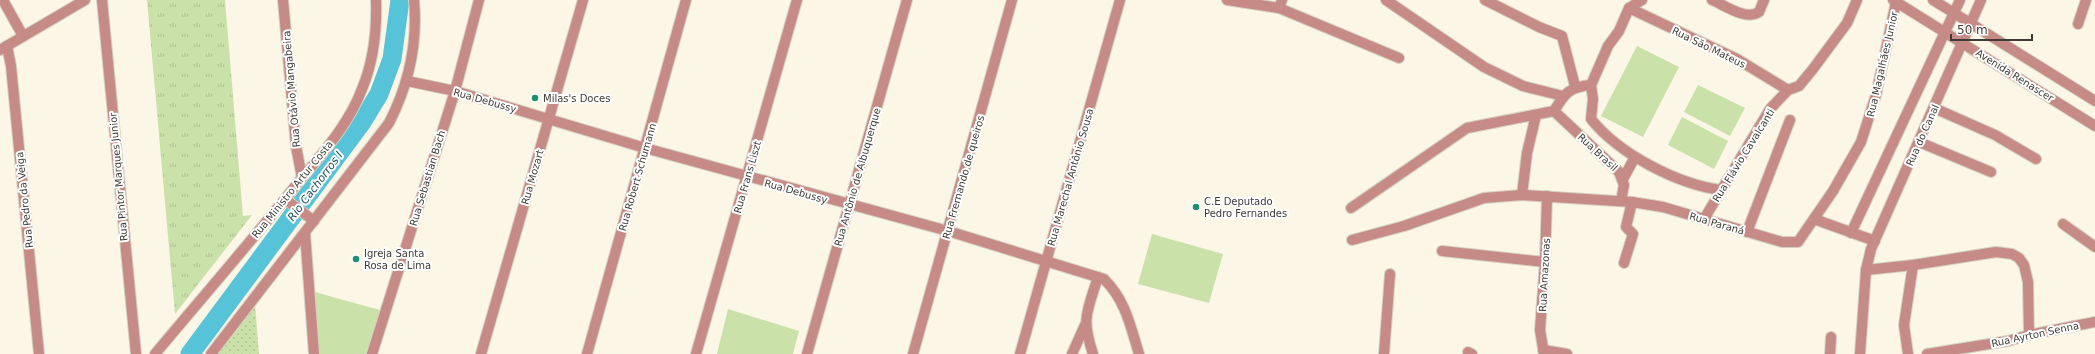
<svg xmlns="http://www.w3.org/2000/svg" width="2095" height="354" font-family="'DejaVu Sans',sans-serif">
  <style>
    .grass { fill: url(#grass-tufts) }
    .park { fill: #cbe1aa }
    .garden { fill: url(#garden-dots) }
    .lines { fill: none; stroke-linecap: round; stroke-linejoin: round }
    .river { stroke: #57c3d9; stroke-width: 19 }
    .minor-casing { stroke: #d5d1c2; stroke-width: 12 }
    .minor { stroke: #c68b86; stroke-width: 10 }
    .poi-dot { fill: #1d9071; stroke: #fff; stroke-width: 1.5 }
    .labels { text-anchor: middle; stroke-width: 4; stroke-linejoin: round; paint-order: stroke }
    .street-label { font-size: 10px; fill: #3e3c35; stroke: #fff }
    .poi-label { font-size: 10px; fill: #3e3c35; stroke: #fff; text-anchor: start }
    .water-label { font-size: 11px; font-style: italic; fill: #204f59; stroke: #fff }
  </style>
  <defs>
    <pattern id="grass-tufts" width="24" height="20" patternUnits="userSpaceOnUse"><rect width="24" height="20" fill="#cbe1aa"/><path d="M3 7l-1-3M5 7V3M7 7l1-3M15 17l-1-3M17 17v-4M19 17l1-3" fill="none" stroke="#afc293"/></pattern>
    <pattern id="garden-dots" width="8" height="8" patternUnits="userSpaceOnUse"><rect width="8" height="8" fill="#cbe1aa"/><path d="M2 2h.1M6 6h.1" fill="none" stroke="#afc293" stroke-width="1.8" stroke-linecap="round"/></pattern>
  </defs>
  <rect width="100%" height="100%" fill="#fbf6e5"/>
  <path class="grass" d="M147,0H225L243,216L252,215L175,314Z"/>
  <g class="park">
    <path d="M1637,46L1679,67L1643,137L1601,116Z"/>
    <path d="M1698,85L1745,108L1730,136L1684,112Z"/>
    <path d="M1682,117L1728,141L1714,169L1668,145Z"/>
    <path d="M1152,234L1223,254L1209,303L1138,284Z"/>
    <path d="M311,291L380,310L368,354H317Z"/>
    <path d="M728,309L799,331L793,354H717Z"/>
  </g>
  <path class="garden" d="M255,304L259,354H216Z"/>
  <g class="lines">
    <path class="river" d="M190,354L362,122L379,94L392,59L400,0"/>
    <g class="minor-casing">
      <g id="minor">
        <path d="M3,0L23,36"/>
        <path d="M102,0L136,354"/>
        <path d="M283,0L296,146L302,178"/>
        <path d="M1227,0L1279,8"/>
        <path d="M1282,0L1279,8L1399,58"/>
        <path d="M1386,0L1484,67L1523,86L1563,96"/>
        <path d="M1485,0L1539,27L1562,36L1575,86"/>
        <path d="M1712,0C1724,5 1746,21 1759,12L1764,0"/>
        <path d="M1893,0L2095,126"/>
        <path d="M1933,0L2095,101"/>
        <path d="M1629,8L1737,59L1788,90"/>
        <path d="M2078,24L2086,0"/>
        <path d="M7,46L11,66L39,354"/>
        <path d="M0,50L85,0"/>
        <path d="M407,81L455,91L645,148L948,231L1104,279C1126,301 1130,325 1139,354"/>
        <path d="M1591,85L1593,99L1591,119C1619,154 1677,184 1721,190"/>
        <path d="M1934,108L1995,135L2036,159"/>
        <path d="M1554,111C1565,93 1569,87 1591,85L1608,46L1619,31L1629,8L1642,0"/>
        <path d="M1554,111L1619,172L1624,185L1621,201"/>
        <path d="M1919,142L1991,172"/>
        <path d="M1623,179L1635,157"/>
        <path d="M1522,195L1527,153L1536,115"/>
        <path d="M285,199L314,221"/>
        <path d="M1351,208L1467,128L1554,111"/>
        <path d="M1704,219L1770,109L1788,90L1799,86L1813,69L1847,23L1857,0"/>
        <path d="M1814,219L1875,241"/>
        <path d="M2063,224L2095,247"/>
        <path d="M1747,232L1790,120"/>
        <path d="M305,233L314,354"/>
        <path d="M1851,233L1960,0"/>
        <path d="M1352,240L1404,226L1484,198L1522,195L1632,202L1663,207L1782,242H1798L1833,191L1861,142L1876,95L1896,2"/>
        <path d="M1442,251L1545,262"/>
        <path d="M1624,263L1633,234L1626,227L1632,202"/>
        <path d="M1866,270L1913,265L1996,252L2012,254L2019,258L2024,265L2028,282L2029,335"/>
        <path d="M1543,350L1567,354"/>
        <path d="M1468,352L1472,354"/>
        <path d="M155,354C201,299 248,245 293,189C318,158 348,127 362,89C374,60 377,31 376,0"/>
        <path d="M211,354L389,123C409,84 418,44 414,0"/>
        <path d="M372,354L455,91L479,0"/>
        <path d="M481,354L583,0"/>
        <path d="M587,354L686,0"/>
        <path d="M696,354L797,0"/>
        <path d="M807,354L907,0"/>
        <path d="M913,354L1012,0"/>
        <path d="M1020,354L1120,0"/>
        <path d="M1072,354L1085,325"/>
        <path d="M1093,354C1081,318 1087,312 1098,277"/>
        <path d="M1384,354L1390,274"/>
        <path d="M1544,354L1540,330L1545,262L1547,196"/>
        <path d="M1830,354L1831,337"/>
        <path d="M1860,354L1866,270L1871,249L1981,0"/>
        <path d="M1908,354L1904,325L1913,265"/>
        <path d="M1927,354L2008,341L2029,335L2095,322"/>
      </g>
    </g>
    <use href="#minor" class="minor"/>
  </g>
  <g class="poi-dot">
    <circle cx="535" cy="98" r="4"/>
    <circle cx="1196" cy="207" r="4"/>
    <circle cx="356" cy="259" r="4"/>
  </g>
  <g class="labels">
    <g class="street-label">
      <text transform="translate(1709 47) rotate(26)" y="4">Rua São Mateus</text>
      <text transform="translate(1882 64) rotate(-77)" y="4">Rua Magalhães Junior</text>
      <text transform="translate(2015 75) rotate(32)" y="4">Avenida Renascer</text>
      <text transform="translate(291 89) rotate(-95)" y="4">Rua Otávio Mangabeira</text>
      <text transform="translate(485 100) rotate(16)" y="4">Rua Debussy</text>
      <text transform="translate(1922 135) rotate(-66)" y="4">Rua do Canal</text>
      <text transform="translate(1598 152) rotate(43)" y="4">Rua Brasil</text>
      <text transform="translate(1743 155) rotate(-58)" y="4">Rua Flávio Cavalcanti</text>
      <text transform="translate(118 177) rotate(-95)" y="4">Rua Pintor Marques Junior</text>
      <text transform="translate(532 177) rotate(-74)" y="4">Rua Mozart</text>
      <text transform="translate(637 177) rotate(-74)" y="4">Rua Robert Schumann</text>
      <text transform="translate(747 177) rotate(-74)" y="4">Rua Frans Liszt</text>
      <text transform="translate(857 177) rotate(-74)" y="4">Rua Antônio de Albuquerque</text>
      <text transform="translate(963 177) rotate(-74)" y="4">Rua Frernando de queiros</text>
      <text transform="translate(1070 177) rotate(-74)" y="4">Rua Marechal Antônio Sousa</text>
      <text transform="translate(427 178) rotate(-73)" y="4">Rua Sebastian Bach</text>
      <text transform="translate(292 189) rotate(-51)" y="4">Rua Ministro Artur Costa</text>
      <text transform="translate(796 191) rotate(16)" y="4">Rua Debussy</text>
      <text transform="translate(24 200) rotate(-96)" y="4">Rua Pedro da Veiga</text>
      <text transform="translate(1717 223) rotate(16)" y="4">Rua Paraná</text>
      <text transform="translate(1544 275) rotate(-87)" y="4">Rua Amazonas</text>
      <text transform="translate(2035 334) rotate(-12)" y="4">Rua Ayrton Senna</text>
    </g>
    <g class="poi-label">
      <text x="543" y="102">Milas's Doces</text>
      <text x="1204" y="205">C.E Deputado<tspan x="1204" dy="12">Pedro Fernandes</tspan></text>
      <text x="364" y="257">Igreja Santa<tspan x="364" dy="12">Rosa de Lima</tspan></text>
    </g>
    <g class="water-label">
      <text transform="translate(315 186) rotate(-53)" y="4">Rio Cachorros I</text>
    </g>
  </g>
  <path d="M1951 34v6h81v-6" fill="none" stroke="#3e3c35" stroke-width="2"/>
  <text x="1957" y="34" font-size="12" fill="#3e3c35" stroke="#ffffff" stroke-width="3" paint-order="stroke">50 m</text>
</svg>
